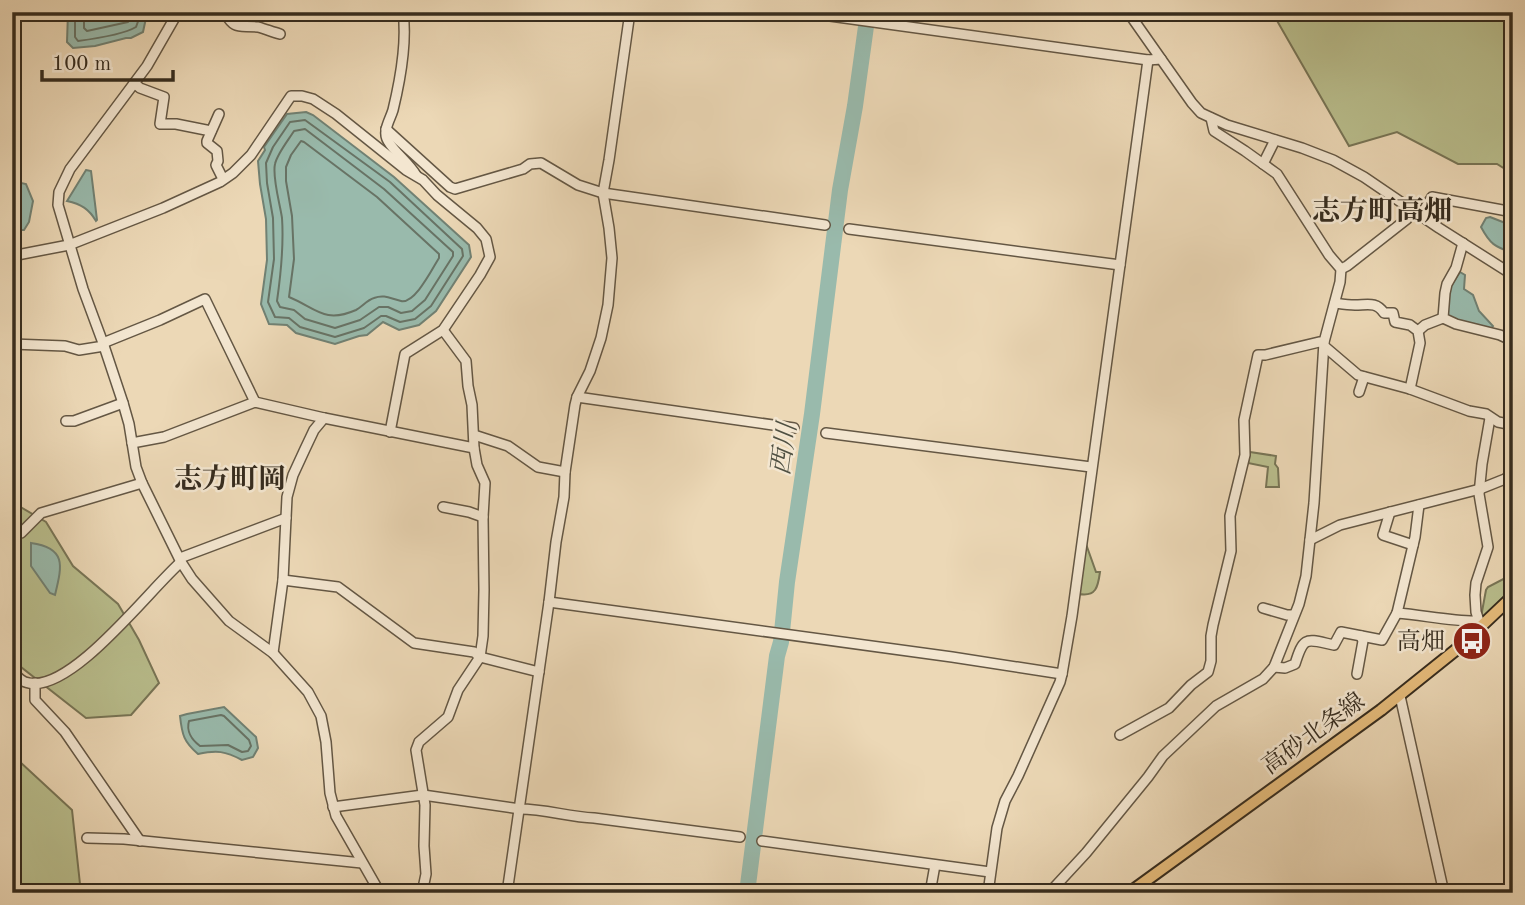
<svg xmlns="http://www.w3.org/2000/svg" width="1525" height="905" font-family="'Old Standard TT','Noto Serif JP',serif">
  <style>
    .green { fill: #b9be8d; stroke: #787556; stroke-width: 2 }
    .water { fill: #99baac; stroke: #718173; stroke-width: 2 }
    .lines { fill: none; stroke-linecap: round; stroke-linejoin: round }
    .shore { stroke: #687365; stroke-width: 2 }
    .river { stroke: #99baac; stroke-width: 16 }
    .minor-casing { stroke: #645744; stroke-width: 12 }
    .major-casing { stroke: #362c1e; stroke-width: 14 }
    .minor { stroke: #f3e6d0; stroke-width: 9 }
    .major { stroke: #e6bc7b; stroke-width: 10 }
    .labels { text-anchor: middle; stroke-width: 5; stroke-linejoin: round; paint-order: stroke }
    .poi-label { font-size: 24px; fill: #362c1e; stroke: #f3e6d0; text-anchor: end }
    .street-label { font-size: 24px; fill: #362c1e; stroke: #f3e6d0 }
    .water-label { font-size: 26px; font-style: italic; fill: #4f5042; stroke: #f3e6d0 }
    .quarter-label { font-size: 28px; font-weight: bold; fill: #362c1e; stroke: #f3e6d0 }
  </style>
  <rect width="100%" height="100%" fill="#ecd8b6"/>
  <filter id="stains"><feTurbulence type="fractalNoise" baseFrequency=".00286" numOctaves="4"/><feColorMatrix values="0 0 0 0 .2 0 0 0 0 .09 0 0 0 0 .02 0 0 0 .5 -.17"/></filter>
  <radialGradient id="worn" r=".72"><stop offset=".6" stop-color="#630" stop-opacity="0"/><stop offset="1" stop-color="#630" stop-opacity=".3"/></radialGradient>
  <g class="green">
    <path d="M1272,12H1513V174L1497,164H1458L1397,132L1349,146Z"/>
    <path d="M1250,452L1276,456L1275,464L1278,468L1279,487H1266L1268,467L1248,463Z"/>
    <path d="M12,502L46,522L73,566L118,604L139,640L159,683L131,715L86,718L17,664L12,678Z"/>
    <path d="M1086,544L1096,572H1100C1098,587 1096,597 1079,594Z"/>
    <path d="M1513,574V587L1483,619L1481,617L1486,590L1488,587Z"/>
    <path d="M12,731L19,761L72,810L80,884L92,893H12Z"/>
  </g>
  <g class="water">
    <path d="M68,12H152L151,19L146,18L143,32L131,38H126L95,46L73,48L67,42Z"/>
    <path d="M306,112L313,115L394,177L469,245L471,257L436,311L419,325L399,330L383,322L367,335L359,336L335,344L296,333L287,325L269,324L261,304L267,260L266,219L260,184L258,161L265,150L264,147L287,114Z"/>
    <path d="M86,170L91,171L97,220L96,221C89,209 81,204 67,201Z"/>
    <path d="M12,181L26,184L33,201L29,222L24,230H12Z"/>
    <path d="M1490,217L1513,226V253C1495,247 1490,244 1481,227L1486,218Z"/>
    <path d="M1460,272L1465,275L1464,289L1473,295L1479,311L1493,326L1491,329L1447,317L1449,289Z"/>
    <path d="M31,543C67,548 62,566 55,595L50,593L31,566Z"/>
    <path d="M224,707L256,737L258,748L253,757L242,760C225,751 217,750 198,754C184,742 182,735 180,716L187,714Z"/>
  </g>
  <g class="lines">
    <g class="shore">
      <path d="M75,12V37L78,41C93,39 124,34 136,27L140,16L144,12"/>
      <path d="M84,12V28L87,31L128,22L132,12"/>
      <path d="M305,120L390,182L462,249L463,256L431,306L415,319L400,322L386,316H381L364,328L335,337L300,327L289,318L275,317L268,302L274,259L273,218L267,183L266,163L273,147L290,122Z"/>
      <path d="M305,129L384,189L453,252V256L425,300L412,311L401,313L388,307H379L360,320L335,328L305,319L294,310L280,307L277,301C281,273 284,247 282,218C280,204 272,177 275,164C277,154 289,139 294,131Z"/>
      <path d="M301,141L304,142L377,197L439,254V258C432,269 415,304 401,301C391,299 385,294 374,298C367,300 362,307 356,310C324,324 316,308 289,297L294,259L292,216L286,181V167L291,155Z"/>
      <path d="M221,715L224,716L249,740L251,746L248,751L242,752L228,745L200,746C192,740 186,731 189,721Z"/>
    </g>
    <path class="river" d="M747,893L777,656L781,642L787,582L812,414L840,190L855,106L868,12"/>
    <g class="minor-casing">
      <g id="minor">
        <path d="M178,12L147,66L70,169L59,192L58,205L83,289L103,343L123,403L129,424L136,467L142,483L181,562L192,579L229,621L273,653L308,692L321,716L326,742L330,793L336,816L380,893"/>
        <path d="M224,12C236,31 238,25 258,27C265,29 273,32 280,34"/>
        <path d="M403,12C407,41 400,81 393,110C390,120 382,131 388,141C395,153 408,162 416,175"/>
        <path d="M801,12L1148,60L1161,59L1192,103L1201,113L1227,125L1302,148L1333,160L1364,177L1439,228L1513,275"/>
        <path d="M1128,12L1161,59"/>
        <path d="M134,83L140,88L164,97L160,124H176L211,131"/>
        <path d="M219,114L207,141V143L217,151L218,161L216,165L223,179"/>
        <path d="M386,129L450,187L455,189L523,169L530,164L541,163L578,185L603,193L825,225"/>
        <path d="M1263,164L1275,140"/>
        <path d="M1421,215L1432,197L1513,212"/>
        <path d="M849,229L1120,265"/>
        <path d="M1463,243L1456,268L1447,284L1445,293L1443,318L1456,324L1500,335L1513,341"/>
        <path d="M12,256L69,245L163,208L220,182L233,173L251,155L291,96H302L313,99L336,114L406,170L423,180L437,195L477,228L486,239L490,257L480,275L443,330L405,354L390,432"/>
        <path d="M1341,269L1347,266L1407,219L1412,208"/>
        <path d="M1335,303C1342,304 1348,305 1355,305C1367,305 1376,301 1384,313H1393L1395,322L1410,325L1418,331L1420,343L1410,389"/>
        <path d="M1418,331L1425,325L1443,318"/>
        <path d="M103,343L160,320L205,299L255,402"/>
        <path d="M12,344L65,346L79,350L104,346"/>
        <path d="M1324,346L1358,375L1410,389L1469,411L1486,414L1498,422L1513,425"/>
        <path d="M1359,392L1364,377"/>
        <path d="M577,397L794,428"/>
        <path d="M66,421H74L123,403"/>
        <path d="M826,433L1091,467"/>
        <path d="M474,435L508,446L538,467L565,472"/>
        <path d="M132,443L164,437L255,402L324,418L474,448"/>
        <path d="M1419,505L1415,537L1397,613C1423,615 1449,621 1475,621L1480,626"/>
        <path d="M443,507L469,512L483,517"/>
        <path d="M1390,512L1383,535L1413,545"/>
        <path d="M21,533L41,513L142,483"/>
        <path d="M1310,540L1340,525L1480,489L1505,479L1513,473"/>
        <path d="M180,558L286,518"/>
        <path d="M283,580L338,587L414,643L474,652L480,657L539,672"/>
        <path d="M549,602L952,657L1062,674"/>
        <path d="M1263,608L1287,615H1294"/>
        <path d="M1481,627L1476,612L1475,595L1476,583L1488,547L1479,494L1482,464L1490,418"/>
        <path d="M273,653L283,580L287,497L293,475L305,449L314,430L324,418"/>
        <path d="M1274,667L1285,668L1295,664C1304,635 1306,639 1334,645L1341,632L1382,640L1397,613"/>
        <path d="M12,670C17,676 21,682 29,683C72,692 149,590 181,562"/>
        <path d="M1357,674L1363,641L1361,636"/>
        <path d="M35,683V700L65,732L140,841"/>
        <path d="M1400,696L1444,893"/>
        <path d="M1120,735L1169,708L1191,685L1208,672L1211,661V636L1213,625L1231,551L1230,516L1245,455L1244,420L1258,355H1265L1319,342H1324"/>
        <path d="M333,807L423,795L520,809C545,809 569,817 594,818L740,837"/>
        <path d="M87,838L124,839L362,863"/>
        <path d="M762,841L990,872"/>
        <path d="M422,893L426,874L424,846L425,805L416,750L419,742L448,717L458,690L480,657L483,636L484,590L483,517L485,483L477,465L474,448L472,405L468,386L466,361L443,330"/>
        <path d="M507,893L549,602L556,542L564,497L565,472L575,405L577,397L590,371L601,338L608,305L612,258L609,228L603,193L609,160L630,12"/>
        <path d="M930,893L935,865"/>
        <path d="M988,893L997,828L1005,801L1018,776L1060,682L1062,674L1072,616L1148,60"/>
        <path d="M1049,893L1086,853L1148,777L1163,756L1216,706L1263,679L1274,667L1299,604L1306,576L1314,503L1324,342L1340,282L1341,269L1329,255L1277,174L1245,151L1214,131L1211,118"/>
      </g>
    </g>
    <g class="major-casing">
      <path id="major" d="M1129,893L1381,710L1457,649L1513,596"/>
    </g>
    <use href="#minor" class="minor"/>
    <use href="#major" class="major"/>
  </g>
  <defs>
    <g id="bus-disc" transform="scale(2.0125)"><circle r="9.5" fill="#8f2418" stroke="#f3e6d0"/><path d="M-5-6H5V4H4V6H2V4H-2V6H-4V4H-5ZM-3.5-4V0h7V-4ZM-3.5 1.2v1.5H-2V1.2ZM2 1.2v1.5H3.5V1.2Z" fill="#fff"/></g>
  </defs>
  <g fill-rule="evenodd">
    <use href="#bus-disc" x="1472" y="641"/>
  </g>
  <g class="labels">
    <g class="poi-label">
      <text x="1445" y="649">高畑</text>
    </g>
    <g class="street-label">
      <text transform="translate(1313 733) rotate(-36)" y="8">高砂北条線</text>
    </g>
    <g class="water-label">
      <text transform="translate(783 449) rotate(-82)" y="9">西川</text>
    </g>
    <g class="quarter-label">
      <text x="1382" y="220">志方町高畑</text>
      <text x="230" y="488">志方町岡</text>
    </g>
  </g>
  <rect width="1525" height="905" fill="none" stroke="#ecd8b6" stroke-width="42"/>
  <rect x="14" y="14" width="1497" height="877" fill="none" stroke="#362c1e" stroke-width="3.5"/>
  <rect x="21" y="21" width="1483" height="863" fill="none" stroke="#362c1e" stroke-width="2"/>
  <path d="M42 70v10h131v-10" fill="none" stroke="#362c1e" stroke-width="3.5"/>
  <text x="52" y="70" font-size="21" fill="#362c1e" stroke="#f3e6d0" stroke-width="5" paint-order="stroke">100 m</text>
  <rect width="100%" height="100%" filter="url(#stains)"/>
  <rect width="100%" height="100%" fill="url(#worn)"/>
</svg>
